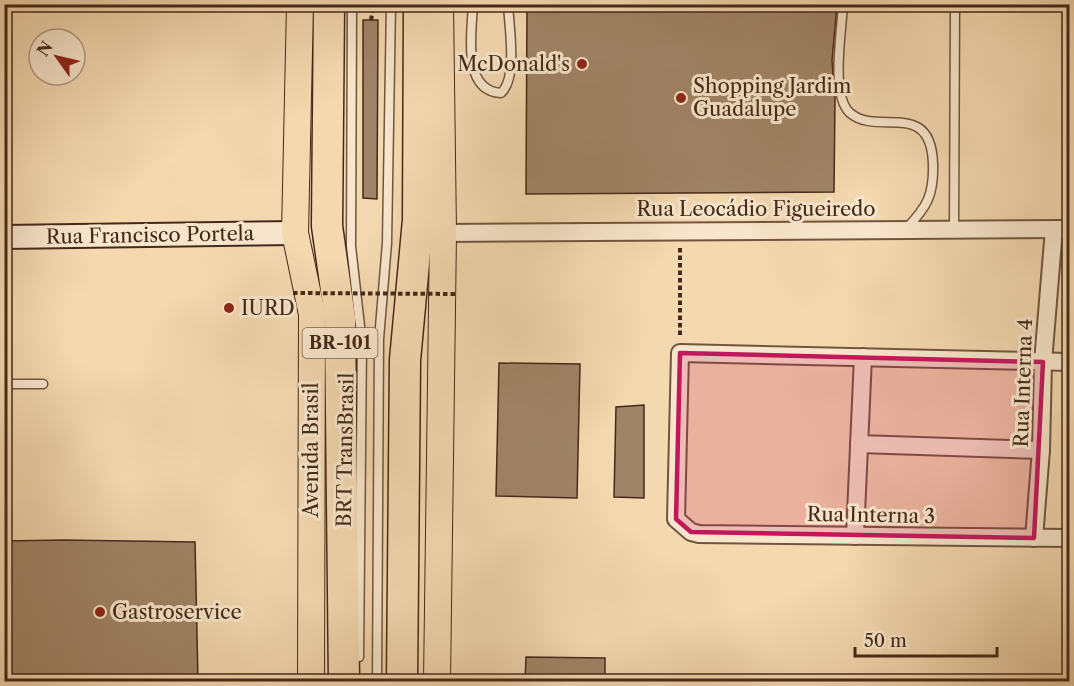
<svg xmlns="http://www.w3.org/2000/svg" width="1074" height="686" font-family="'Libre Caslon Text',serif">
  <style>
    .building { fill: #a08467; stroke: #452918; stroke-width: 1.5 }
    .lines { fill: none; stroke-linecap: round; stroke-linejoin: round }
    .lane-casing { stroke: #71553e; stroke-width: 11 }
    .street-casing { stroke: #71553e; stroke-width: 20 }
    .secondary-casing { stroke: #452918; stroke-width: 26 }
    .primary-casing { stroke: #452918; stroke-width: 28 }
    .highway-casing { stroke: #452918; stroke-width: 33 }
    .path { stroke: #452918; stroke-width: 4; stroke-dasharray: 4.5 3; stroke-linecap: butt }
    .lane { stroke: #f8e6cc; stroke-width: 8 }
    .street { stroke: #f8e6cc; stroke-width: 16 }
    .secondary { stroke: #f8e6cc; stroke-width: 22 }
    .primary { stroke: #f4d8b0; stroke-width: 26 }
    .highway { stroke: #f4d8b0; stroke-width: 30 }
    .path-bridge { stroke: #452918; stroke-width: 4; stroke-dasharray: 4.5 3; stroke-linecap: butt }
    .marked { fill: #c2185b; fill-opacity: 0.2; stroke: #c2185b; stroke-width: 4.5; stroke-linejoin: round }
    .poi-dot { fill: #8f2418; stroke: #f8e6cc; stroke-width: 2 }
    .labels { text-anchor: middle; stroke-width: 6; stroke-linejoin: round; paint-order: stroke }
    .shield { fill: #f8e6cc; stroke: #7b624e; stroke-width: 1.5 }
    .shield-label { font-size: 18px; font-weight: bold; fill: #452918 }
    .poi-label { font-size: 20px; fill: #452918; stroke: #f8e6cc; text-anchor: start }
    .street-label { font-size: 20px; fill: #452918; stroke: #f8e6cc }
  </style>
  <rect width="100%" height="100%" fill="#f4d8b0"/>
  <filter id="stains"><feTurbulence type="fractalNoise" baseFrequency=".00333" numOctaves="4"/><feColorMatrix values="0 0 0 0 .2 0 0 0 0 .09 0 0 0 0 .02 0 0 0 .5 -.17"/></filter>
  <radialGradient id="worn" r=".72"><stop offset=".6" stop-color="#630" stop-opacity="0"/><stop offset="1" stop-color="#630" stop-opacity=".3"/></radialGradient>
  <g class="building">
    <path d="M527,4H837L832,61L835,98L834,192L526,194Z"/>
    <path d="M363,20H378L377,199L363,198Z"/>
    <path d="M499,363L580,364L577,498L496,496Z"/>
    <path d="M644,405V498L614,497L616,407Z"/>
    <path d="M63,540L195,542L198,681H4V541Z"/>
    <path d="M526,657L605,658V681H525Z"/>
  </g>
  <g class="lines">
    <g class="lane-casing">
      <g id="lane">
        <path d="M352,4L351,246L362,344L359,657"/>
        <path d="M473,4C472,31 461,91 501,93C518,78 509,27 508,4"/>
        <path d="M843,4C842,30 830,95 850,113C878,137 931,98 933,164C934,195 927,207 906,229"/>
        <path d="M954,230L955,4"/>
        <path d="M4,384H43"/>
        <path d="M377,682L379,339L387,243L391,4"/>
      </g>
    </g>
    <g class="street-casing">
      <g id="street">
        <path d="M443,233L1070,229"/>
        <path d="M1070,362L680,353L676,519L691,532L699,534L1070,538"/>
        <path d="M859,444L1041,450"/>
        <path d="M855,536L863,357"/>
        <path d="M1034,538L1041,450L1043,362L1054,229"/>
      </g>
    </g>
    <g class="secondary-casing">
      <path id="secondary" d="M4,237L295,233"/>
    </g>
    <g class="primary-casing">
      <g id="primary">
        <path d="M300,4L295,233L312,314L311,682"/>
        <path d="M437,682L443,233L440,4"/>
      </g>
    </g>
    <g class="highway-casing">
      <g id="highway">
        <path d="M329,4L327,226L340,318L344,682"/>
        <path d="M402,682L405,360L418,220L419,4"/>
      </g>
    </g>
    <g class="path">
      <path d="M371,20L374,4"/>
      <path d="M680,248V337"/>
    </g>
    <use href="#lane" class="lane"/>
    <use href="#street" class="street"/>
    <use href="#secondary" class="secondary"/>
    <use href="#primary" class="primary"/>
    <use href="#highway" class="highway"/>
    <path class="path-bridge" d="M293,293L458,294"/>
  </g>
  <path class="marked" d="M680,353L1043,362L1034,538L691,532L676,519Z"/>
  <g class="poi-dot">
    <circle cx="582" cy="64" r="6"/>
    <circle cx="681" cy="98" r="6"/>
    <circle cx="229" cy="308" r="6"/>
    <circle cx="100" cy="612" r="6"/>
  </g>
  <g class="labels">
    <rect class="shield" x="302.5" y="328" width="75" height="30" rx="4.5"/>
    <g class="shield-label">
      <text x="340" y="349">BR-101</text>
    </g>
    <g class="poi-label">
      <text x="570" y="71" text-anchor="end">McDonald's</text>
      <text x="693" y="93">Shopping Jardim<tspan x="693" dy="23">Guadalupe</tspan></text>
      <text x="241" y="315">IURD</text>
      <text x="112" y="619">Gastroservice</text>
    </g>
    <g class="street-label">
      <text x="756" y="216">Rua Leocádio Figueiredo</text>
      <text transform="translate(150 235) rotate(-1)" y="7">Rua Francisco Portela</text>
      <text transform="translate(1023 383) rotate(-88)" y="7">Rua Interna 4</text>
      <text transform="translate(311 450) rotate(-90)" y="7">Avenida Brasil</text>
      <text transform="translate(345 450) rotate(-89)" y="7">BRT TransBrasil</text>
      <text transform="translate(871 515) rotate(1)" y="7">Rua Interna 3</text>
    </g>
  </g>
  <rect width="1074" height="686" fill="none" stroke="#f4d8b0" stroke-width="24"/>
  <rect x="6" y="6" width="1062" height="674" fill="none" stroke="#452918" stroke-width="3"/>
  <rect x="12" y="12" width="1050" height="662" fill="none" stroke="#452918" stroke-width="1.5"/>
  <g transform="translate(57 57) rotate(304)"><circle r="28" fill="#f8e6cc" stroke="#b09a84" stroke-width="1.5"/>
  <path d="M0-4.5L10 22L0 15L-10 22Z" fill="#8f2418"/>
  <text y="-9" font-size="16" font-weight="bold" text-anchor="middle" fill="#452918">N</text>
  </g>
  <path d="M855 647v9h142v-9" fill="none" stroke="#452918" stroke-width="3"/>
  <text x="864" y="647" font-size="18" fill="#452918" stroke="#f8e6cc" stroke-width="4.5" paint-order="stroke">50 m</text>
  <rect width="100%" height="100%" filter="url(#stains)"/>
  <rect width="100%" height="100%" fill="url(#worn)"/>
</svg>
